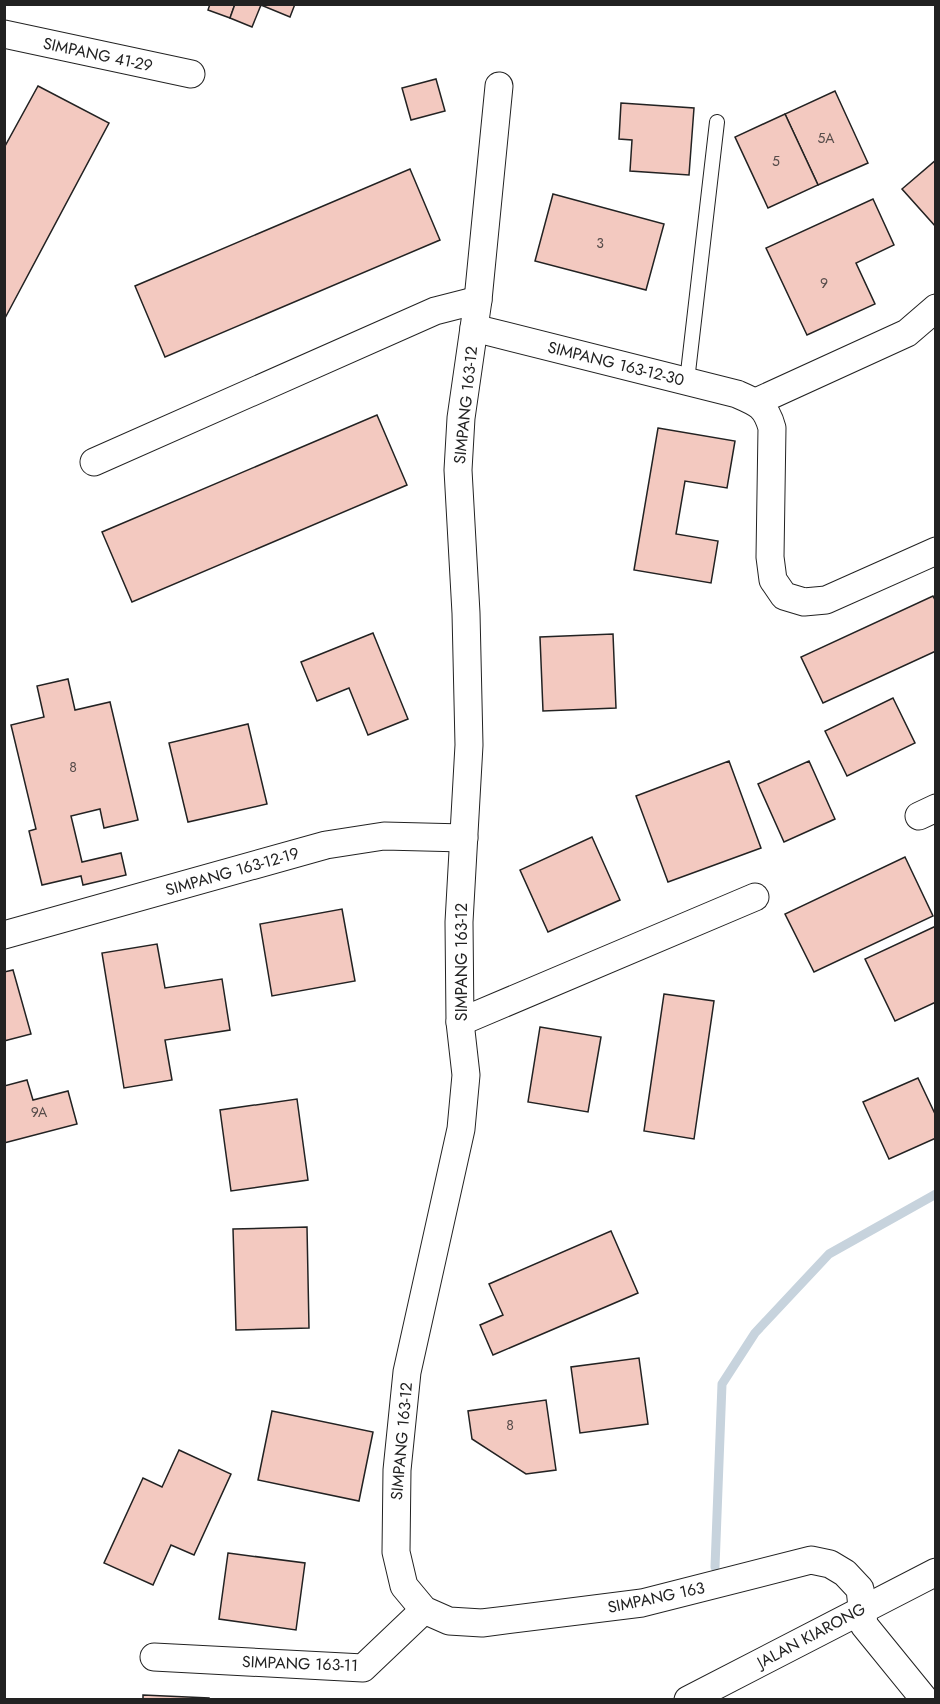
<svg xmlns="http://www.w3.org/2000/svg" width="940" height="1704" font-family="Jost,sans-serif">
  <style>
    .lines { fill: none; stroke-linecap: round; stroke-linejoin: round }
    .stream { stroke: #c7d3dd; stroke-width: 9 }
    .building { fill: #f3c9c0; stroke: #222; stroke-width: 1.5 }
    .service-casing { stroke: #222; stroke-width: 16 }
    .minor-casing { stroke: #222; stroke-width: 29 }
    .service { stroke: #fff; stroke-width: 14 }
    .minor { stroke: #fff; stroke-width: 27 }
    .labels { text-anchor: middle; stroke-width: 4.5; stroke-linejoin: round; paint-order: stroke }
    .number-label { font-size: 14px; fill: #564c4a }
    .street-label { font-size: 16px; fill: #222; stroke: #fff }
  </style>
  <rect width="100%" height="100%" fill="#fff"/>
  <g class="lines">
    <path class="stream" d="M715,1567L722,1384L755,1333L829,1254L936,1194"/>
  </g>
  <g class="building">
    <path d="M210,4H235L230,18L208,10Z"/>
    <path d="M235,4H295L290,17L261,5L252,27L230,18Z"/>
    <path d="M436,79L445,111L411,120L402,88Z"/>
    <path d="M38,86L109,123L4,320V148Z"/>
    <path d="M835,91L868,163L818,185L785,114Z"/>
    <path d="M621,103L694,108L689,175L630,171L632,140L619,139Z"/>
    <path d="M785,114L818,185L768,208L735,137Z"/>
    <path d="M936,160V227L902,189Z"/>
    <path d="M410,169L440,240L165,357L135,286Z"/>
    <path d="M553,194L664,224L646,290L535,261Z"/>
    <path d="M873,199L894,245L856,263L875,304L807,335L766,248Z"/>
    <path d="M377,415L407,485L132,602L102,532Z"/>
    <path d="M658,428L735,441L727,488L685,481L676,534L718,541L711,583L634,570Z"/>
    <path d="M933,596L936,602V651L823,703L801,657Z"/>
    <path d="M373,633L408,719L368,735L349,688L317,701L301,662Z"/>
    <path d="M613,634L616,708L543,711L540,637Z"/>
    <path d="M68,679L75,710L110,702L138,820L104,828L100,809L71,816L82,862L121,853L126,875L83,885L81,876L42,885L29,831L36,829L11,725L44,717L37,686Z"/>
    <path d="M893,698L915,743L847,776L825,731Z"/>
    <path d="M248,724L267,804L188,822L169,743Z"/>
    <path d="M729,761L761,848L668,882L636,796Z"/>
    <path d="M809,761L835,819L784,842L758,784Z"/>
    <path d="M592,837L620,900L548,932L520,870Z"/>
    <path d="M905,857L933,916L814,972L785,914Z"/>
    <path d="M342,909L355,981L272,996L260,924Z"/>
    <path d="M936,926V1002L895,1021L865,959Z"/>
    <path d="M157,944L165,988L222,979L230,1030L165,1040L172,1080L124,1088L102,953Z"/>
    <path d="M13,970L31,1034L4,1041V972Z"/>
    <path d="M664,994L714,1001L694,1139L644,1131Z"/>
    <path d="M540,1027L601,1037L588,1112L528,1102Z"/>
    <path d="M918,1078L936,1116V1138L889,1159L863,1102Z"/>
    <path d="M27,1080L33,1100L68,1091L77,1124L4,1143V1086Z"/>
    <path d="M297,1099L308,1180L231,1191L220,1110Z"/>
    <path d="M307,1227L309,1328L236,1330L233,1229Z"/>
    <path d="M611,1231L638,1293L493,1355L480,1325L503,1315L489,1284Z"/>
    <path d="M639,1358L648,1424L580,1433L571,1367Z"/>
    <path d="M546,1400L556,1470L526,1474L472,1439L468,1411Z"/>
    <path d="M272,1411L373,1432L359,1501L258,1480Z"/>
    <path d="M179,1450L231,1474L194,1555L171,1545L153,1585L104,1563L143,1478L162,1487Z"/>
    <path d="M228,1553L305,1563L296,1630L219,1619Z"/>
    <path d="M143,1695L209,1698V1700H143Z"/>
  </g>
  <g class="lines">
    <g class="service-casing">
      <path id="service" d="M687,381L717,122"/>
    </g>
    <g class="minor-casing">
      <g id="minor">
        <path d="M4,34L191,74"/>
        <path d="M499,86L478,300L461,418L458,470L466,613L469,745L459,922L460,1022L466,1075L461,1129L407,1372L397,1470L396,1552L404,1586L424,1610L449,1621L482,1623L642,1603L811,1560L830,1564L845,1573L860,1589L864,1625L925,1700"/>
        <path d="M474,328L737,394C758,403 766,406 772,428L770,557L773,580L784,596L804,602L826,600L936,551"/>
        <path d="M756,402L907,333L936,308"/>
        <path d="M94,462L435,311L478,300"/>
        <path d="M919,816L936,808"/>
        <path d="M4,935L326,845L384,836L464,838"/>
        <path d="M460,1022L755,897"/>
        <path d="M154,1657L363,1668L424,1610"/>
        <path d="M688,1700L936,1572"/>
      </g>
    </g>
    <use href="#service" class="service"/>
    <use href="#minor" class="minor"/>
  </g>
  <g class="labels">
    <g class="number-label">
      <text x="826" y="143">5A</text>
      <text x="776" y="166">5</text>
      <text x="600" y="248">3</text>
      <text x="824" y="288">9</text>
      <text x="73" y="772">8</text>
      <text x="39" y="1117">9A</text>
      <text x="510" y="1430">8</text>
    </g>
    <g class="street-label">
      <text transform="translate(98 54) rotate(12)" y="6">SIMPANG 41-29</text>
      <text transform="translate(616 363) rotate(14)" y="6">SIMPANG 163-12-30</text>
      <text transform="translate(465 405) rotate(-84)" y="6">SIMPANG 163-12</text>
      <text transform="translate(232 871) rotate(-16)" y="6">SIMPANG 163-12-19</text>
      <text transform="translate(461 962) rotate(-90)" y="6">SIMPANG 163-12</text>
      <text transform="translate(401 1441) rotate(-85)" y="6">SIMPANG 163-12</text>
      <text transform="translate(656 1597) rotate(-12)" y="6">SIMPANG 163</text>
      <text transform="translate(811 1635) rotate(-28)" y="6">JALAN KIARONG</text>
      <text transform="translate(300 1663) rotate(2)" y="6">SIMPANG 163-11</text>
    </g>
  </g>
  <rect width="940" height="1704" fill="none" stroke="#222222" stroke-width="12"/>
</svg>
